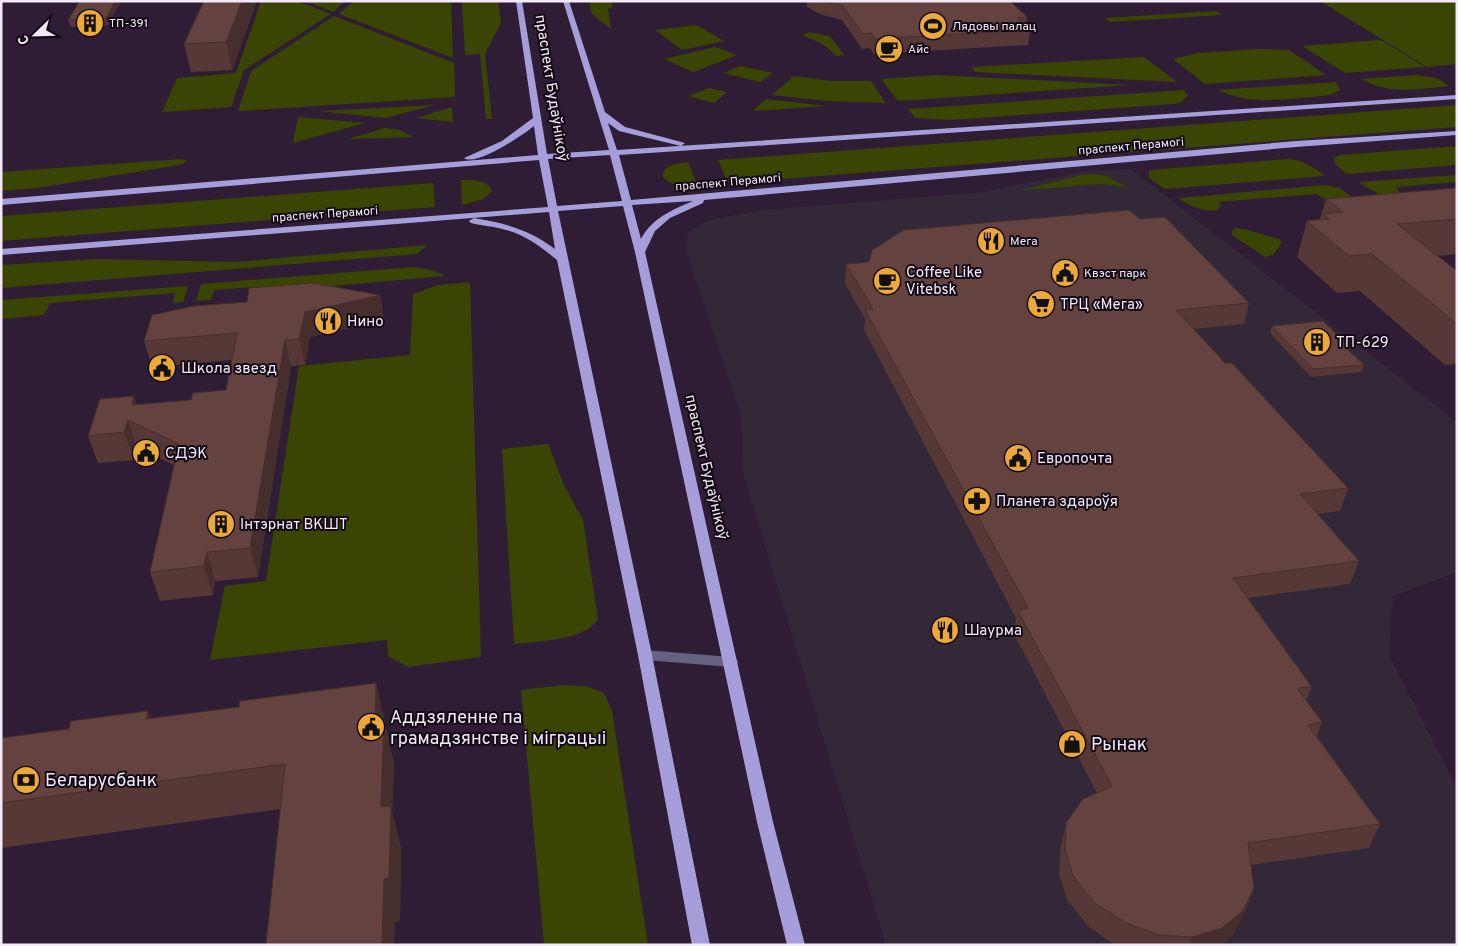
<svg xmlns="http://www.w3.org/2000/svg" width="1458" height="946" font-family="Overpass,sans-serif">
  <style>
    .commercial { fill: #322837 }
    .green { fill: #3a4504 }
    .lines { fill: none; stroke-linecap: round; stroke-linejoin: round }
    .minor { fill: #65627f; fill-rule: evenodd }
    .primary { fill: #a69edb; fill-rule: evenodd }
    .wall { fill: #563936 }
    .shaded-wall { fill: #462e2c }
    .building { fill: #64423f; stroke: #462e2c }
    .labels { text-anchor: middle; stroke-width: 4; stroke-linejoin: round; paint-order: stroke }
    .far-poi-label { font-size: 12px; fill: #f4e9f9; stroke: #120b15; text-anchor: start }
    .far-street-label { font-size: 12px; fill: #f4e9f9; stroke: #120b15 }
    .street-label { font-size: 15px; fill: #f4e9f9; stroke: #120b15 }
    .poi-label { font-size: 15px; fill: #f4e9f9; stroke: #120b15; text-anchor: start }
    .near-poi-label { font-size: 18px; fill: #f4e9f9; stroke: #120b15; text-anchor: start }
  </style>
  <rect width="100%" height="100%" fill="#2e1d35"/>
  <path class="commercial" d="M1131,169L1457,422V572L1393,596L1389,655L1457,788V945H886L743,473L741,416L686,252L688,233L698,225L714,219L764,210L983,192L1087,171Z"/>
  <g class="green">
    <path d="M261,1H297L331,14L244,70L231,107L162,112L177,78L236,73Z"/>
    <path d="M305,1H345L333,12Z"/>
    <path d="M354,1H451L453,58L339,14Z"/>
    <path d="M462,1H498L501,23L485,54L492,119H486L480,54L465,55Z"/>
    <path d="M589,1H611L613,7L608,9L611,29L592,14Z"/>
    <path d="M1320,1H1457V64L1427,67Z"/>
    <path d="M1216,11L1222,15L1110,22L1105,18Z"/>
    <path d="M334,16L454,63L455,97L238,111L251,71Z"/>
    <path d="M697,25L724,41L682,50L655,30Z"/>
    <path d="M808,32L830,36L844,55L836,56C825,44 817,40 802,36Z"/>
    <path d="M1381,40L1425,67L1345,73L1302,46Z"/>
    <path d="M715,47L737,55L693,72L664,59Z"/>
    <path d="M1259,49L1289,50L1326,75L1205,84L1173,59L1198,53Z"/>
    <path d="M1144,57L1177,82L975,72L971,67Z"/>
    <path d="M740,66L773,73L760,82L723,73Z"/>
    <path d="M936,75L1130,85L898,101L881,79Z"/>
    <path d="M1416,75L1437,78L1449,86C1420,89 1388,95 1361,79Z"/>
    <path d="M794,76L831,81H871L886,103L826,101L772,95Z"/>
    <path d="M1336,82L1340,90L1330,95C1293,98 1252,107 1218,90Z"/>
    <path d="M709,88L727,92L714,103L688,96Z"/>
    <path d="M1184,90L1188,96L1181,102L1174,104L950,120L915,118L908,109Z"/>
    <path d="M766,99L826,106L753,111Z"/>
    <path d="M434,105L386,118L319,111Z"/>
    <path d="M1457,105V127L728,183L718,160Z"/>
    <path d="M452,107L453,122L416,118Z"/>
    <path d="M298,117L365,123L293,143Z"/>
    <path d="M385,128L400,130L413,137L348,139Z"/>
    <path d="M1457,146V165L1347,174L1335,164L1334,158L1340,155Z"/>
    <path d="M181,159L188,161L180,165L37,188L1,191V172Z"/>
    <path d="M1287,159C1304,160 1312,166 1325,176L1165,189L1150,179L1148,174L1150,170Z"/>
    <path d="M688,162L698,186C685,187 669,187 662,175C666,164 678,163 688,162Z"/>
    <path d="M1095,174L1107,176L1126,187L1100,184L1022,190L1081,175Z"/>
    <path d="M1457,175V182L1396,187L1401,196H1382L1358,182Z"/>
    <path d="M461,180C472,180 488,179 492,191L484,199L462,205Z"/>
    <path d="M433,183L435,207L1,241V216Z"/>
    <path d="M1325,185L1340,188L1351,197L1330,202L1316,194L1218,202L1221,206L1218,210C1202,212 1191,207 1178,198Z"/>
    <path d="M1236,228L1244,229L1279,239L1282,243L1273,255L1265,257L1232,235V231Z"/>
    <path d="M428,245L417,254L1,288V265L96,259L235,262Z"/>
    <path d="M414,267L435,271L445,276L252,293L253,287L214,290L211,300L196,301L201,284Z"/>
    <path d="M470,282L481,657L408,667L388,656L387,640L210,660L225,586L266,581L299,366L410,355L413,294L438,285Z"/>
    <path d="M188,286L183,302L173,303L175,293L50,303L44,315L1,319V300Z"/>
    <path d="M548,444L564,485L583,520L598,619C585,641 538,641 514,644L502,449Z"/>
    <path d="M562,685L586,686L604,693L612,711L648,945H544L521,690Z"/>
  </g>
  <g class="lines">
    <path class="minor" d="M645,650L731,657L736,658L738,662L736,666L731,667L645,660L640,659L638,655L640,651Z"/>
    <path class="primary" d="M516,1H522L547,154L609,150L563,1H569L605,112L625,127L685,143L681,146L619,131L608,123L617,150L1457,95V99L619,155L631,200L1296,141L1457,131V135L1296,147L704,200L703,203L670,218L655,231L645,252L773,822L805,945H787L757,822L635,252L623,206L558,211L652,655L710,945H692L638,655L557,260C542,248 526,235 506,230C494,226 482,226 471,223L469,221L474,218C505,223 530,230 555,249L549,212L1,255V249L548,207L539,160L1,205V199L538,155L534,126C523,135 476,167 464,158L502,141L533,118ZM610,155L622,201L557,206L548,159ZM693,201C672,210 652,218 641,239L632,205Z"/>
  </g>
  <g class="wall">
    <path d="M121,1L108,25L71,27L68,20Z"/>
    <path d="M204,1H257L232,70L191,72L184,44Z"/>
    <path d="M807,1H1010L1027,17L1026,27L1030,30L1028,45L874,54L870,48L862,49L842,20L822,15L807,7Z"/>
    <path d="M1457,188V254L1437,256L1457,271V364L1445,365L1360,291L1337,293L1297,257L1307,221L1320,219L1326,199Z"/>
    <path d="M1140,219L1249,303L1244,324L1193,329L1225,363L1348,488L1340,511L1317,514L1359,561L1350,584L1248,598L1312,687L1306,701L1322,722L1317,736L1380,824L1369,848L1251,865L1254,888L1245,912L1233,935L1222,945H1115L1089,927L1067,900L1059,874L1061,847L1066,823L1097,793L1014,634L1016,618L864,330L865,319L845,284L846,264L869,262Z"/>
    <path d="M380,295L384,320L310,337L305,365L291,366L258,577L215,581L213,595L160,601L150,572L174,465L137,448L134,460L98,463L88,436L137,405L191,400L226,390L232,360L152,367L144,341Z"/>
    <path d="M1272,326L1349,346L1348,349L1364,365L1362,372L1311,377L1270,333Z"/>
    <path d="M376,683L394,764L392,812L401,848L400,921L395,922L280,809L1,848V738L239,707Z"/>
  </g>
  <g class="shaded-wall">
    <path d="M115,1H121L108,25L106,18Z"/>
    <path d="M242,1H257L232,70L226,42Z"/>
    <path d="M380,295L384,320L310,337L305,365L299,339L305,312Z"/>
    <path d="M285,340L291,366L258,577L250,548Z"/>
    <path d="M134,396L143,423L132,405Z"/>
    <path d="M128,420L137,448L134,460L124,432Z"/>
    <path d="M207,552L215,581L213,595L204,566Z"/>
    <path d="M376,683L394,764L392,812L401,848L400,921L395,922L394,945H382L381,807L375,723Z"/>
    <path d="M148,711L164,753L146,719Z"/>
    <path d="M1254,888L1245,912L1233,935L1222,945H1189L1192,937Z"/>
  </g>
  <g class="building">
    <path d="M80,1H115L106,18L68,20Z"/>
    <path d="M204,1H242L226,42L184,44Z"/>
    <path d="M823,1H1010L1027,17L1017,18L1030,30L875,39L871,33L863,34L843,6Z"/>
    <path d="M1457,188V219L1397,224L1457,271V324L1372,254L1349,256L1307,221L1329,219L1323,214L1343,212L1326,199Z"/>
    <path d="M1129,210L1140,219L1165,217L1249,303L1176,310L1225,363H1232L1348,488L1300,494L1359,561L1233,578L1312,687L1297,688L1322,722L1308,725L1380,824L1248,843L1254,888L1243,911L1222,928L1192,937L1159,935L1126,923L1095,903L1073,876L1065,850L1066,823L1083,799L1112,786L1018,611L1028,608L865,310L873,309L846,264L869,262L872,250L904,230Z"/>
    <path d="M312,283L380,295L305,312L299,339L285,340L250,548L207,552L204,566L150,572L179,444L128,420L124,432L88,436L100,399L134,396L132,405L191,400L193,393L226,390L237,333L144,341L152,315L194,306L247,302L249,288Z"/>
    <path d="M1323,321L1349,346L1345,347L1364,365L1313,369L1272,326Z"/>
    <path d="M376,683L375,723L384,722L381,807L391,806L389,878L384,879L382,945H266L285,764L1,803V738L69,729L71,721L148,711L146,719L239,707L240,701Z"/>
  </g>
  <defs>
    <g id="building-disc" transform="scale(1.4375)"><circle r="9.5" fill="#eca93a" stroke="#120b15"/><path d="M-4-6H4V6H1V3H-1V6H-4ZM-2.5-4.3h1.7v1.8h-1.7ZM.8-4.3h1.7v1.8H.8ZM-2.5-1h1.7V.8h-1.7ZM.8-1h1.7V.8H.8Z" fill="#111"/></g>
    <g id="stadium-disc" transform="scale(1.4375)"><circle r="9.5" fill="#eca93a" stroke="#120b15"/><path d="M0-5a6.5 5 0 1 0 0 10a6.5 5 0 1 0 0-10ZM-3.5-1.8h7v3.6h-7Z" fill="#111"/></g>
    <g id="cafe-disc" transform="scale(1.4375)"><circle r="9.5" fill="#eca93a" stroke="#120b15"/><path d="M-5.5-4.5H6V0H3Q3 3.5 0 3.5H-2.5Q-5.5 3.5-5.5 0ZM3-3.2v2h1.7v-2ZM-6 4.5H4V6H-6Z" fill="#111"/></g>
    <g id="restaurant-disc" transform="scale(1.4375)"><circle r="9.5" fill="#eca93a" stroke="#120b15"/><path d="M-5-6h1v4h1v-4h1v4h1v-4h1v5L-1.5 .5V6h-2V.5L-5-1ZM5-6V6H3V1.5H1.5Q1.5-4 5-6Z" fill="#111"/></g>
    <g id="civic-disc" transform="scale(1.4375)"><circle r="9.5" fill="#eca93a" stroke="#120b15"/><path d="M-.6-6.5H3V-4.5H.6V-3L4-1V1h2V6H-6V1h2V-1L-.6-3ZM-1.2 2.5V6h2.4V2.5Z" fill="#111"/></g>
    <g id="supermarket-disc" transform="scale(1.4375)"><circle r="9.5" fill="#eca93a" stroke="#120b15"/><path d="M-6-5.5h2.5l.6 2H6L4.5 2H-2.5L-4.4-4H-6ZM-1.5 3.2a1.3 1.3 0 1 0 .1 0ZM3 3.2a1.3 1.3 0 1 0 .1 0Z" fill="#111"/></g>
    <g id="pharmacy-disc" transform="scale(1.4375)"><circle r="9.5" fill="#eca93a" stroke="#120b15"/><path d="M-2-6h4v4h4v4h-4v4h-4v-4h-4v-4h4Z" fill="#111"/></g>
    <g id="shop-disc" transform="scale(1.4375)"><circle r="9.5" fill="#eca93a" stroke="#120b15"/><path d="M-5-2.5h2.3a2.7 3.5 0 0 1 5.4 0H5L5.5 6h-11ZM-1.5-2.5h3a1.5 2.3 0 0 0-3 0Z" fill="#111"/></g>
    <g id="bank-disc" transform="scale(1.4375)"><circle r="9.5" fill="#eca93a" stroke="#120b15"/><path d="M-6-4H6V4H-6ZM0-2.3a2.3 2.3 0 1 0 0 4.6a2.3 2.3 0 1 0 0-4.6Z" fill="#111"/></g>
  </defs>
  <g fill-rule="evenodd">
    <use href="#building-disc" x="90" y="23"/>
    <use href="#stadium-disc" x="933" y="26"/>
    <use href="#cafe-disc" x="889" y="49"/>
    <use href="#restaurant-disc" x="991" y="241"/>
    <use href="#civic-disc" x="1065" y="273"/>
    <use href="#cafe-disc" x="887" y="281"/>
    <use href="#supermarket-disc" x="1041" y="304"/>
    <use href="#restaurant-disc" x="328" y="321"/>
    <use href="#building-disc" x="1317" y="342"/>
    <use href="#civic-disc" x="162" y="368"/>
    <use href="#civic-disc" x="146" y="453"/>
    <use href="#civic-disc" x="1018" y="458"/>
    <use href="#pharmacy-disc" x="977" y="501"/>
    <use href="#building-disc" x="221" y="524"/>
    <use href="#restaurant-disc" x="945" y="630"/>
    <use href="#civic-disc" x="371" y="727"/>
    <use href="#shop-disc" x="1072" y="744"/>
    <use href="#bank-disc" x="26" y="780"/>
  </g>
  <g class="labels">
    <g class="far-poi-label">
      <text x="109" y="27">ТП-391</text>
      <text x="952" y="30">Лядовы палац</text>
      <text x="908" y="53">Айс</text>
      <text x="1010" y="245">Мега</text>
      <text x="1084" y="277">Квэст парк</text>
    </g>
    <g class="far-street-label">
      <text transform="translate(1131 146) rotate(-5)" y="4">праспект Перамогі</text>
      <text transform="translate(728 182) rotate(-5)" y="4">праспект Перамогі</text>
      <text transform="translate(325 214) rotate(-4)" y="4">праспект Перамогі</text>
    </g>
    <g class="street-label">
      <text transform="translate(552 88) rotate(81)" y="5">праспект Будаўнікоў</text>
      <text transform="translate(707 467) rotate(77)" y="5">праспект Будаўнікоў</text>
    </g>
    <g class="poi-label">
      <text x="906" y="277">Coffee Like<tspan x="906" dy="17">Vitebsk</tspan></text>
      <text x="1060" y="309">ТРЦ «Мега»</text>
      <text x="347" y="326">Нино</text>
      <text x="1336" y="347">ТП-629</text>
      <text x="181" y="373">Школа звезд</text>
      <text x="165" y="458">СДЭК</text>
      <text x="1037" y="463">Европочта</text>
      <text x="996" y="506">Планета здароўя</text>
      <text x="240" y="529">Інтэрнат ВКШТ</text>
      <text x="964" y="635">Шаурма</text>
    </g>
    <g class="near-poi-label">
      <text x="390" y="723">Аддзяленне па<tspan x="390" dy="21">грамадзянстве і міграцыі</tspan></text>
      <text x="1091" y="750">Рынак</text>
      <text x="45" y="786">Беларусбанк</text>
    </g>
  </g>
  <rect width="1458" height="946" fill="none" stroke="#f4e9f9" stroke-width="5"/>
  <g transform="translate(35 35) rotate(247)" stroke="#120b15" stroke-width="4" paint-order="stroke">
  <path d="M0-4L9 19L0 12L-9 19Z" fill="#f4e9f9"/>
  <text y="-8" font-size="14" font-weight="bold" text-anchor="middle" fill="#f4e9f9">С</text>
  </g>
</svg>
